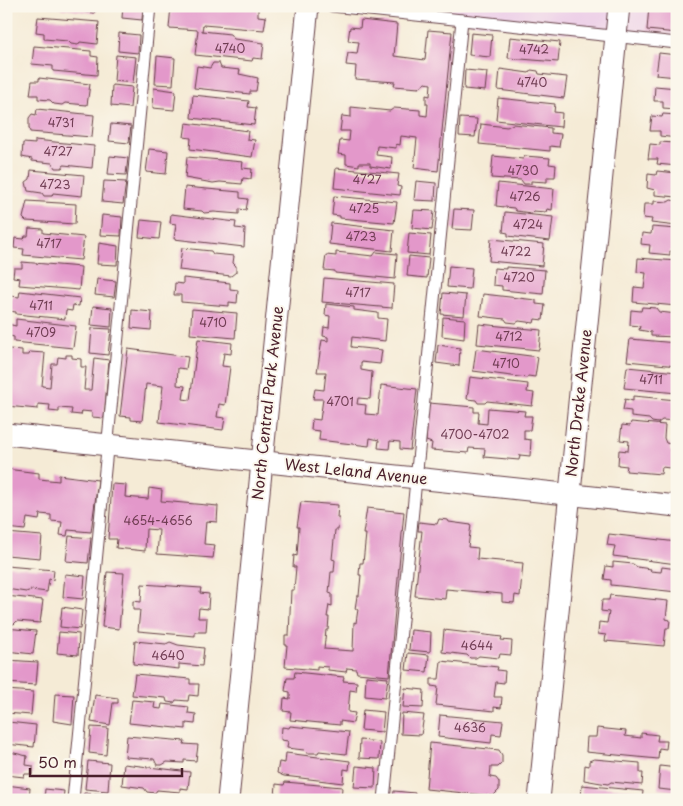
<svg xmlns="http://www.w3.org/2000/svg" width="683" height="806" font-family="'Playpen Sans',sans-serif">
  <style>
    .built { fill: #edd0e8 }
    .building { fill: #e398ca }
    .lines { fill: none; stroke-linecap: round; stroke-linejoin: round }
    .lane-casing { stroke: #643e45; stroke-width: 13 }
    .street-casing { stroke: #643e45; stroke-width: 23 }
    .lane { stroke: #fff; stroke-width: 11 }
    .street { stroke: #fff; stroke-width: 21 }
    .labels { text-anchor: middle; stroke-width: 4; stroke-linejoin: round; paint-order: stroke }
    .number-label { font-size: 12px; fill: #703d53 }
    .street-label { font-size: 15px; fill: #4a1f2b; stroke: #fbf7ec }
  </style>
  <rect width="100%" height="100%" fill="#fbf7ec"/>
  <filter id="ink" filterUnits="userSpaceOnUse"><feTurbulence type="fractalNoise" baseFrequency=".02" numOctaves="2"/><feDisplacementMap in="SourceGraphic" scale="10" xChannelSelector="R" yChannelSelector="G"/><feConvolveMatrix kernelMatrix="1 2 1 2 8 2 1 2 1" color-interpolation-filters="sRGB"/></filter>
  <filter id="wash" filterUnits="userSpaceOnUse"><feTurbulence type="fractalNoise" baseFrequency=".0096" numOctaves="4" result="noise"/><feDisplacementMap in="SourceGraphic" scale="20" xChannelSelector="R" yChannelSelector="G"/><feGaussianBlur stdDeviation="1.12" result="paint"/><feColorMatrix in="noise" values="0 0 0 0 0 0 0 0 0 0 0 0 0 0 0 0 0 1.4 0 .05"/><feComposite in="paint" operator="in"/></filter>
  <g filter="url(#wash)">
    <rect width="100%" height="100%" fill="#f5ebd6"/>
    <path class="built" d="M316,6H677V45Z"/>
    <g id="blocks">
      <g class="building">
        <path d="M46,6H100L94,13Z"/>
        <path d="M123,6H143L142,20L122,18Z"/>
        <path d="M171,6L258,7V16L266,17L264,30L203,25L202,31L230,34L234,39L264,43L262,59L253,58L252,61L195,55L198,30L169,28Z"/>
        <path d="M649,6H677V33L647,30Z"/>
        <path d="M38,17L99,22L97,44L80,42L78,45L71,44L68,41L44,39V33L36,32Z"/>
        <path d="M361,20L397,24L394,56L425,60L428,30L452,32L438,171L414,168L417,138L401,136L400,145L396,144V148L377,146L376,155L392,157L391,169L370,166V163H359V166L346,164V155L338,154L340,140L349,141L350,131H340L342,116L351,117V107L390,111L394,108L420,110V115L427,116L428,104H426V95L430,96L431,84L425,83L419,88L394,86L395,82L355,79L356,66L346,65L348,53L357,54L359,42L348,41L350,27L360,28Z"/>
        <path d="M119,33L139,35L138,53L118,51Z"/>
        <path d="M471,33L492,35L490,57L469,55Z"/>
        <path d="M510,37L560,42L558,62L508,58Z"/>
        <path d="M34,46L91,51V56L98,57L97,75L53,71V66L32,64Z"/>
        <path d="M659,53L677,55V77L656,75Z"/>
        <path d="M116,55L136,57L133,83L114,81Z"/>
        <path d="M157,56L175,58L173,85L155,84Z"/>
        <path d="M213,63H219L221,68L240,70L239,74L258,78L256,91H250V94L194,88L197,66L210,68Z"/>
        <path d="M500,69L529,73L531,70L538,71L539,74L567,77L564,98L498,90Z"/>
        <path d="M465,70L487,72L485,91L464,89Z"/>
        <path d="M39,78L90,84L87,105L65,103L62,105L54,104L50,100L38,99V95H30L32,81H39Z"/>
        <path d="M112,85L132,87L130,108L111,106Z"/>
        <path d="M655,86L677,88V109L663,108V101H654Z"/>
        <path d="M154,88L176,91L174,110L153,108Z"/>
        <path d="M193,95L249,101L248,107L256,108L254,125L191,118Z"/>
        <path d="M498,98L555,104L554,112L562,113L561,127L496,120Z"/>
        <path d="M37,109L94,115L92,137L30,132L29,128V118L32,114L36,115Z"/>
        <path d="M663,114L677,115V138L660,136V131H650L652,116L662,117Z"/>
        <path d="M460,118L477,119L475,137L459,136Z"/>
        <path d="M186,123L248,131L247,139L255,140L252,157L190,149L191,138L184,137Z"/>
        <path d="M111,124L131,126L129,143L109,141Z"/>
        <path d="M481,124L507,127L513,124L551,128V133L561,134L559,147L550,146V151L479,144Z"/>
        <path d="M35,140L94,146L92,168L64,165L62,168H55L52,163L32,161V159L22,157L23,143L35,144Z"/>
        <path d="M677,141V166L657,164L658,159H648L650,144L660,145V142L674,143Z"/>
        <path d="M149,149L168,151L166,174L146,172Z"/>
        <path d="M110,156L128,158L126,175L108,174Z"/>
        <path d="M493,156L523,159L525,156L550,158L549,164L556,165L555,177H547V182L531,181V184H524L521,180L491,178Z"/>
        <path d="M187,157L243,162L242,168L252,169L251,179L243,178L242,184L220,182L213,183L185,178Z"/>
        <path d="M336,168L399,174L397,186L401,187L400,195L334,188Z"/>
        <path d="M31,170L84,175L82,196L53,193L52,196H44L42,193L28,191L26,182L30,179Z"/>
        <path d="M657,171L677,173V197L655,195V190L647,188L648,174L656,175Z"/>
        <path d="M104,181L126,182L123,204L102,202Z"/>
        <path d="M416,181L436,183L435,201L414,200Z"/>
        <path d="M498,183L554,189L552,210L547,209L546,212L533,211L531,213L516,211L514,208L496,206Z"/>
        <path d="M185,187L240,192V198L248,199L246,210L239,209V214L214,212L204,213L202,211L183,209Z"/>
        <path d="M334,196L397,202L394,223L340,218V216L332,215Z"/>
        <path d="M671,200L677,201V226L651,223L652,219L643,218L644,204H654V201L668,202Z"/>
        <path d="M27,201L76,204L75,224L26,221L23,218Z"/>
        <path d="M454,209L474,210L472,230L452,229Z"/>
        <path d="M414,210L434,211L432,230L412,228Z"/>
        <path d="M505,212L553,217L550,241L508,236V233L503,232Z"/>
        <path d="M171,214L236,222L235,228L245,229L244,247L174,239L176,224L170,223Z"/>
        <path d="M102,215L122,217L121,236L100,235Z"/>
        <path d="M141,220L161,222L159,239L139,237Z"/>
        <path d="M331,223L394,230L392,251L329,244Z"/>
        <path d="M652,227L677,229V252L670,251V255L649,253L650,245L641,244L642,233L651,234Z"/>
        <path d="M29,228L43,229V233L84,237L81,260L23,255L24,249L14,248L15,238L24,239L25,236H28Z"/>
        <path d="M409,233L431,235L429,255L407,253Z"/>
        <path d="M491,239L544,244L542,266L489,261Z"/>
        <path d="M99,243L118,246L117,265L97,264Z"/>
        <path d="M182,248L211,251L213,254L234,256L233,263L236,266V272L231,276L179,270Z"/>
        <path d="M336,252L373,256L376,252L397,254L395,279L335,273V271L324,270L326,255L336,256Z"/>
        <path d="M409,256L429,258L427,278L407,276Z"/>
        <path d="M638,258L677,261V306L633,302L634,287L644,288L646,273L637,272Z"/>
        <path d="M22,262L81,267L79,290L19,285L20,278L13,277L14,268H22Z"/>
        <path d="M449,266L472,268L470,289L447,287Z"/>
        <path d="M506,267L545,270L543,294L502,290V286L493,285L494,268L506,269Z"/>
        <path d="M183,278L230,283V289L238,290L237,303L229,302V306L181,302V295H174L175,283L183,284Z"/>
        <path d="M324,278L394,284L392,308L322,302Z"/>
        <path d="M97,279L116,281L114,297L95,295Z"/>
        <path d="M20,291L80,298L79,306L73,305L72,311L66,310L65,319L16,314V312L9,311L11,296L19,297Z"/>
        <path d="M443,293L466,295L464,316L441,314Z"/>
        <path d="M483,294L536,300V304L545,305L543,320L535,319L534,323L519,321L516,323L507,322L505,319L480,316Z"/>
        <path d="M326,304L354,307V310L378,313V318L387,319L385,341L352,337L351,347L382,350L380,364L361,362V370L372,372L370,399L358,398L357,404L366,405L365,414L378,415L381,385L417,389L410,450L400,449V442L390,441L389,449L378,448L379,440L370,438L369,446L319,440L320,431L311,430L312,419L320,420L323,399H313L315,389L324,390L326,372H317L322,340L328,341V337L323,336L324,327L329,328L330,316L325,315Z"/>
        <path d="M93,306L112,308L111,327L91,325Z"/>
        <path d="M642,307L656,308L659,312L677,314V337L651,336V332L639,330L640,326L630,325L631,310L641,311Z"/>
        <path d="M192,309L237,313L235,338L190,334Z"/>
        <path d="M132,310L152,312L151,330L131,328Z"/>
        <path d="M443,317L465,319L464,339L442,336Z"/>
        <path d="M16,319L76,326L73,348L14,342V337L6,335V332L7,324L16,326Z"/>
        <path d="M479,324L541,330L539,350L477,344Z"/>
        <path d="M92,328L111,329L108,355L90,353Z"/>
        <path d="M198,339L232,343L231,354L224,353L222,366L230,367L225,405L219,404L217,417L225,418L223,430L159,422L163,386L146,384L142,421L131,420V417L120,416L128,349L188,357L186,369L178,368L177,385L185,386L183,399L190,400Z"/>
        <path d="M630,339L677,343V366L627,361Z"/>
        <path d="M438,345L460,348L459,366L436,363Z"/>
        <path d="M9,349L22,350V355H29L30,352L45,353L42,386L50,387L52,364H57L58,357L66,358V355H72V358L81,359V367H86L84,390H91L94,358L109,360L104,418L92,417V412L82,411L81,415L71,414L72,409L59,408V412L49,411L50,405L38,404V409L6,406L8,373H6V359H8Z"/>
        <path d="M476,349L538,357L535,377L528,376L527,378L473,371Z"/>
        <path d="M627,367L677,372V393L624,388Z"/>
        <path d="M470,377L528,384L527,392L534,393L532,406L487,401L485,403H478L476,400L467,399Z"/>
        <path d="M633,396L677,400V421L662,420L658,423L652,422L649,419L631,417V411L623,410L625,399L633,401Z"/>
        <path d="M429,403L474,407V412H479L478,423L487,424L488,408L525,411L524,416H532L530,430H524V439L531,440L530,456L520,455L519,460L484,457L485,449L469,448L468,453L431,450L432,443L426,441Z"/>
        <path d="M631,422L665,425L664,438L666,443L671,444L670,451L674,452L675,441H677V469L662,467L661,474L626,471L627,466L618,465L619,450L628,451L629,441L620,440L622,425L630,426Z"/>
        <path d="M6,469L39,473V479L59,481V475L98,480L91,532L68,530L67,536L60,535L62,522L51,521V515L40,514L39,520L27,518L25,530L6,528Z"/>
        <path d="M112,484L126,485L125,497L148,499L149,488L162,490L161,501L218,506L217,522L206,521L204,544L215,545L213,558L157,554L159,530L146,529L145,551L116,548L117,539H108Z"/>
        <path d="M301,502L338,505L337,518H339L338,530H335L332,559L335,560L334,572H331L329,593L332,594V606L329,605L327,617H329L328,630H326L324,649L353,651L354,622L356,623L358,609H355L357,596H359L361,575H359L360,563H363L366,534H363L367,508L404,512L389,676L357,673L356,669L347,668L346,672L328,670V667L317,666V670L285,667L287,645H285V635H289L291,590H294L296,567H293L294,555L297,556L299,527H297Z"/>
        <path d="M439,519L448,520L449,522L471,525L468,547L478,548L477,559L523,563L520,596L515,595L514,603L502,602V594L446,589L445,599L415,596L422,531H418L419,522L437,524Z"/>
        <path d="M6,533L42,536L40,558L6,555Z"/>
        <path d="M609,534L677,542V564L613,556L615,546L607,545Z"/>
        <path d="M69,536L91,538L88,563L66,561Z"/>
        <path d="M613,562L633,564L637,567L651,569L650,571L661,572L662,567L677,569V592L611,585V580L604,579L606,566L613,567Z"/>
        <path d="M6,566L54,570L53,580L49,579L47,592L31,590L26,592L6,589Z"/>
        <path d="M107,572L124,573L119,629L102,627Z"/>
        <path d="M65,574L85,576L83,599L63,597Z"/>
        <path d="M142,584L201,588L200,593L209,594L208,609L199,608L198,618H207L206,632H195V636L138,631L140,610H133V601L141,602Z"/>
        <path d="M610,595L668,601L666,619L670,620L669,628H666L664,646L605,641L606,635L598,634L599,622L607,623L609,612L601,611L602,600H609Z"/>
        <path d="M6,596L43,600L40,623L17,621L14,624H8L6,622Z"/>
        <path d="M62,607L82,610L80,629L60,627Z"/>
        <path d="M6,628L36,631L33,654L6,651Z"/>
        <path d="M411,630L431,632L430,652L409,650Z"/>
        <path d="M444,630L502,637L501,640L512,641L511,655L500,654L499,658L479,656L476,658H470L467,655L442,652Z"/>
        <path d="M59,632L79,634L78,655L57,653Z"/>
        <path d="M135,641L166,644L170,642L178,645L204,648L202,666L179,664V669L133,664Z"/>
        <path d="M408,653L429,655L427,672L406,670Z"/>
        <path d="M6,660L38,662L36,685L6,683Z"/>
        <path d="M441,661L498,667L497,670L505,671L504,683L496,682L494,697H502L501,708L494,707V711L436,705L438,687L431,686V679H439Z"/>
        <path d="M295,672L344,677L343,681L357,682L356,691L350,690L348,712L355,713L353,723L340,721V725L290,720L291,712L283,711L284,698L290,699V692L285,691L287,678H294Z"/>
        <path d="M135,674L190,679V684H199L198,696L189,695L188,701L176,700L174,703L167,702L166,698L132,695Z"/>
        <path d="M366,676L388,678L385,698L365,696Z"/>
        <path d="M405,688L424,690L423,708L403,707Z"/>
        <path d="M6,690L33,692L31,715L6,713Z"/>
        <path d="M55,694L74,695L72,724L53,721Z"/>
        <path d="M95,695L118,698V703H113L110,725L91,722Z"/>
        <path d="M132,700L155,702L154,708L161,709L162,704L189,707L188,713L196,714L195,724L186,723V729L129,723Z"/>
        <path d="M363,710L384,712L382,732L361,730Z"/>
        <path d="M402,713L424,715L421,735L401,734Z"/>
        <path d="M440,715L503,721L501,735L492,734L491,743L438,737Z"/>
        <path d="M6,718L8,722L36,725L34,747L6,744Z"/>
        <path d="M290,726L349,732L346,754L319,751L318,753H307L304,750L287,748L288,741L281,740L282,727L289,728Z"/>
        <path d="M91,727L108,728L106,755L89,753Z"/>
        <path d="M597,728L626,731L625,736L641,738V733L658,735L657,741H667L666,749L659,748L658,759L586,752L587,737H596Z"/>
        <path d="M127,736L185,741L184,744L198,745L196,761L184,760V763L167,762L162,765H157L154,759L125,757Z"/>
        <path d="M360,740L380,742L379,759L359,758Z"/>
        <path d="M430,743L499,750L502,755V763L498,767H491L490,777L496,778L499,782V790L493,796L426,789Z"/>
        <path d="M6,751L27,756L26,765L33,766V774H25L24,777L6,775Z"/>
        <path d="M286,753L350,761L349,770L344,769L343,783L284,776L277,773L279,762L285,763Z"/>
        <path d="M594,759L640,763V773H643L642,785L611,782L608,784L601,783L584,780L585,765L589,766V761Z"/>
        <path d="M88,761L110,763L108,791L85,789Z"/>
        <path d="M124,764L190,772L188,789L180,788V792L157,790L155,793L147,792L144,788L122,785Z"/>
        <path d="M356,766L376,768L375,788L354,787Z"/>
        <path d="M660,766L677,768V791L658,789Z"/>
        <path d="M285,782L342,787L341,800H282V798L275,797L276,784L284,785Z"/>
        <path d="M6,785L30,788L29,800H6Z"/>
        <path d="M582,785L643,791L642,800L581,799Z"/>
        <path d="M45,789L64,791L63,800H44Z"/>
        <path d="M394,791L415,793L414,800H393Z"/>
        <path d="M84,793L103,794V800H83Z"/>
        <path d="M122,797L136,798L135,800H122Z"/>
        <path d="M665,797L677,798V800H665Z"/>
      </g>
    </g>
  </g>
  <g filter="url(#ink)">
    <use href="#blocks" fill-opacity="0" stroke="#643e45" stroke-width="1"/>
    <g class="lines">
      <g class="lane-casing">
        <g id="lane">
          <path d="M332,6L677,43"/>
          <path d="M73,800L150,6"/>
          <path d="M384,800L462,20"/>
        </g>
      </g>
      <g class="street-casing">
        <g id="street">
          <path d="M6,434L677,506"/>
          <path d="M228,800L308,6"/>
          <path d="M539,800L619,6"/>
        </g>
      </g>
      <use href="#lane" class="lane"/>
      <use href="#street" class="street"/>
    </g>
  </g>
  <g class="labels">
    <g class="number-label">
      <text x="230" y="53">4740</text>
      <text x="534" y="54">4742</text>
      <text x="532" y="87">4740</text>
      <text x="61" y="127">4731</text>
      <text x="58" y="156">4727</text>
      <text x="523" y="175">4730</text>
      <text x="367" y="184">4727</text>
      <text x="55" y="189">4723</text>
      <text x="525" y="201">4726</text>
      <text x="364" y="213">4725</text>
      <text x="528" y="229">4724</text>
      <text x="361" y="241">4723</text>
      <text x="49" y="248">4717</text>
      <text x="516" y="256">4722</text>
      <text x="519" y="282">4720</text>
      <text x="358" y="297">4717</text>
      <text x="41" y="310">4711</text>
      <text x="213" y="327">4710</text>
      <text x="41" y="337">4709</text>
      <text x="509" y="341">4712</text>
      <text x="506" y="368">4710</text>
      <text x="651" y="384">4711</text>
      <text x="340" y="406">4701</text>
      <text x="475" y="439">4700-4702</text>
      <text x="158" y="525">4654-4656</text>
      <text x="477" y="650">4644</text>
      <text x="168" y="660">4640</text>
      <text x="470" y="732">4636</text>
    </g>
    <g class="street-label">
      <text transform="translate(268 403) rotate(-84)" y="5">North Central Park Avenue</text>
      <text transform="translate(579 403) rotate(-84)" y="5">North Drake Avenue</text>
      <text transform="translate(356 472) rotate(6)" y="5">West Leland Avenue</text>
    </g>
  </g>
  <rect width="683" height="806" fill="none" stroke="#fbf7ec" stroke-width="25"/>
  <path d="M30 768v8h152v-8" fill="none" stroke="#4a1f2b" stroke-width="2.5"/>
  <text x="38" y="768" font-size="15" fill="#4a1f2b" stroke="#fbf7ec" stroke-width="4" paint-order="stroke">50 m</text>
</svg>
